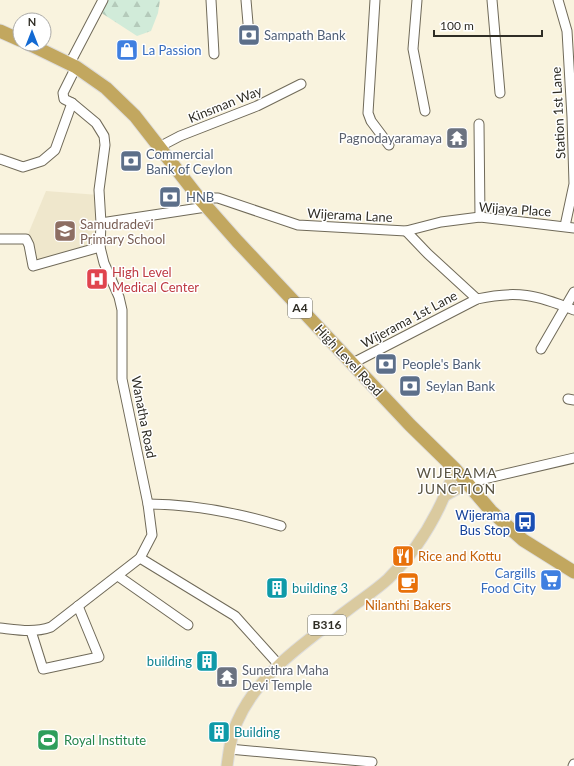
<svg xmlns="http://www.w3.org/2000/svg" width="574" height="766" font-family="Lato,sans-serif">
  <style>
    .built { fill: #efe7cc }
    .forest { fill: url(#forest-firs) }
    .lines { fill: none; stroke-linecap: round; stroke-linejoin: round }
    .minor-casing { stroke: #706a59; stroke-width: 11 }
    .major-casing { stroke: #dedddc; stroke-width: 13 }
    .highway-casing { stroke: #dedddc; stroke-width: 15 }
    .minor { stroke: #fff; stroke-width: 9 }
    .major { stroke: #daca9f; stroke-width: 11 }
    .highway { stroke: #c2a75f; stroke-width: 13 }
    .labels { text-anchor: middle; stroke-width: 3; stroke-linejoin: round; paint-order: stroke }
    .shield { fill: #fff; stroke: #6d6c66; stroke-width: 1 }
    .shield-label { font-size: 12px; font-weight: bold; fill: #2f2d25 }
    .service-label { font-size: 13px; fill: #4e5e75; stroke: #fff; text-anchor: start }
    .shop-label { font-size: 13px; fill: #366cbe; stroke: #fff; text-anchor: start }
    .street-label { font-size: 13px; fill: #2f2d25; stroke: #fff }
    .worship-label { font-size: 13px; fill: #5b616d; stroke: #fff; text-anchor: end }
    .education-label { font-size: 13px; fill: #785e54; stroke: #fff; text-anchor: start }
    .health-label { font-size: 13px; fill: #be3a42; stroke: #fff; text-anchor: start }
    .transit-label { font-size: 13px; fill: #164399; stroke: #fff; text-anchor: end }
    .food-label { font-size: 13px; fill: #c56008; stroke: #fff; text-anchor: start }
    .culture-label { font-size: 13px; fill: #0d838f; stroke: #fff; text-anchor: start }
    .leisure-label { font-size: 13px; fill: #27864d; stroke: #fff; text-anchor: start }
    .neighbourhood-label { font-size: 14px; letter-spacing: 1px; fill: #585342; stroke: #fff }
  </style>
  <defs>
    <pattern id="forest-firs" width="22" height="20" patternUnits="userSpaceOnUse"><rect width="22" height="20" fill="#d1ebd9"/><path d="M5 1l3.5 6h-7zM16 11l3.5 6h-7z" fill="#b4caba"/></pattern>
  </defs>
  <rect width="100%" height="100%" fill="#f9f3de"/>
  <path class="built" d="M46,191L99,195L100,244L31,262L26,239Z"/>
  <path class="forest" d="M106,0H160L158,13L151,31L137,36L100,12Z"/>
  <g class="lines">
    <g class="minor-casing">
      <g id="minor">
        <path d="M211,0L214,54"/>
        <path d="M246,0L249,35"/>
        <path d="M375,0L368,113L371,121L389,145"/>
        <path d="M417,0L413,49L425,111"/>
        <path d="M492,0L500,93"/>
        <path d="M558,0L567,31L572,117L574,184L565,226"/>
        <path d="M70,63L103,0"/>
        <path d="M479,124L480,217"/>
        <path d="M159,147L180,136L257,106L301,84"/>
        <path d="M0,159L23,167L42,161L55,150L72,103"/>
        <path d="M199,198H218L298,225L406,231L441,222L480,217L574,228"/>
        <path d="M101,223L206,207"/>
        <path d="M406,231L428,254L477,299"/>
        <path d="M0,239H26L29,245L33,266L100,247"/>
        <path d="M541,349L574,292"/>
        <path d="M353,363L477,299C517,290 537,295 574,310"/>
        <path d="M568,399L574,400"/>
        <path d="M467,483L574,458"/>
        <path d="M148,504C192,504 238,513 281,526"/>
        <path d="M140,558L235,616L279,665"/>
        <path d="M118,576L188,625"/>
        <path d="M0,628C18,630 34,633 51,627L140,558L152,535L148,504L122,379V310L119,297L104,263L100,247L101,223L99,190L105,145L104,136L96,123L72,103L64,99L63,93L76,67"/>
        <path d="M31,631L43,669L99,657L78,606"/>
        <path d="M229,749L372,762"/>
        <path d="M573,766L574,764"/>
      </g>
    </g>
    <g class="major-casing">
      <g id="major">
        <path d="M446,495L467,483"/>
        <path d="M227,766C229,751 231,735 237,722C258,673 308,640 349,609C362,599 376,590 388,579C419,549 441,510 455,469"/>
      </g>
    </g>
    <g class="highway-casing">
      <g id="highway">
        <path d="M0,31L20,40"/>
        <path d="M29,44L76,67L106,88L135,116L199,198L237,241L410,425L455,469L491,511L523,540L574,572"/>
      </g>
    </g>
    <use href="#minor" class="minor"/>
    <use href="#major" class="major"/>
    <use href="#highway" class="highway"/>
  </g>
  <defs>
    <g id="bank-square" transform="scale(1.15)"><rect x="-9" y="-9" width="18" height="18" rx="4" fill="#5c6f8a" stroke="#fff"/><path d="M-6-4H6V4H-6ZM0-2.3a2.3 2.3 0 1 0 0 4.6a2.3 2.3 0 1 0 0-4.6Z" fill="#fff"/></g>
    <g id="shop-square" transform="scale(1.15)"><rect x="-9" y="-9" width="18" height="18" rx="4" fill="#3f7fe0" stroke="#fff"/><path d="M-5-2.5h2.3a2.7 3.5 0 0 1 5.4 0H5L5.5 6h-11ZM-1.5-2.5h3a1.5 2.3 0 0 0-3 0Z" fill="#fff"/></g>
    <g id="temple-square" transform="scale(1.15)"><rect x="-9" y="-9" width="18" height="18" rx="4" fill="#6b7280" stroke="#fff"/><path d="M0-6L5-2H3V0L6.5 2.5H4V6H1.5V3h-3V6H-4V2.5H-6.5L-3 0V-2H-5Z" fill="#fff"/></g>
    <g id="school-square" transform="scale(1.15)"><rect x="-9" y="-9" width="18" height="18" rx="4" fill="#8d6e63" stroke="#fff"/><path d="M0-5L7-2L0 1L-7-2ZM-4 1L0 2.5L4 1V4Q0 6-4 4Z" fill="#fff"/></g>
    <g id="hospital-square" transform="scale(1.15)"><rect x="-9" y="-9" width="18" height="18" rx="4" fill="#e0444e" stroke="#fff"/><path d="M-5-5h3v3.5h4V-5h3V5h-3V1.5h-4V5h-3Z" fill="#fff"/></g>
    <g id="bus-square" transform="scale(1.15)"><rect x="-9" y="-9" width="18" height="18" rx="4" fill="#1a4fb4" stroke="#fff"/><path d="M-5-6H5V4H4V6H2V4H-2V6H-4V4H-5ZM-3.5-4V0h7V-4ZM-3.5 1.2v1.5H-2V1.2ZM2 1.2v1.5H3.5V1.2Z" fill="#fff"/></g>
    <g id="restaurant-square" transform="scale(1.15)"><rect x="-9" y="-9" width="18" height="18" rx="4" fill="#e8710a" stroke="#fff"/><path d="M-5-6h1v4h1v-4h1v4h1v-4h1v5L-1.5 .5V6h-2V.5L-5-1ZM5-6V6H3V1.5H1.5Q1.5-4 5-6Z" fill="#fff"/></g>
    <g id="supermarket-square" transform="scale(1.15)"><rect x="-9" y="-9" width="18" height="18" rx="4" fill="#3f7fe0" stroke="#fff"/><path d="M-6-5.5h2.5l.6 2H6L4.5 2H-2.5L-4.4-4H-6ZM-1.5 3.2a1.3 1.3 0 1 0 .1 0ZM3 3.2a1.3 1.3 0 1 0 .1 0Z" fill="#fff"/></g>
    <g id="cafe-square" transform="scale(1.15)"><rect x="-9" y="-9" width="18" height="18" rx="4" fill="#e8710a" stroke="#fff"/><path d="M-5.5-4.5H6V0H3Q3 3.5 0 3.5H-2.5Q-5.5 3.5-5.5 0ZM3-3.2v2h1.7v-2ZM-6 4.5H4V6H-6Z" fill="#fff"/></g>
    <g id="building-square" transform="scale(1.15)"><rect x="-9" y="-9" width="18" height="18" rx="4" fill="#0f9aa8" stroke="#fff"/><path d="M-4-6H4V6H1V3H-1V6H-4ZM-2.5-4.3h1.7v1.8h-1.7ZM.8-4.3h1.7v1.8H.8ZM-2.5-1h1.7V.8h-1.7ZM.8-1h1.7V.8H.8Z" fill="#fff"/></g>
    <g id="stadium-square" transform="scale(1.15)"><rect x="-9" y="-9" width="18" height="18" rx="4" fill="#2e9e5b" stroke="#fff"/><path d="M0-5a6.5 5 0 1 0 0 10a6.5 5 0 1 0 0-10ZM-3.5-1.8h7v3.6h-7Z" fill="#fff"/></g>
  </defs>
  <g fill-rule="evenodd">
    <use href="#bank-square" x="249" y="35"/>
    <use href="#shop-square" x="127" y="50"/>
    <use href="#temple-square" x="457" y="138"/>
    <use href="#bank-square" x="131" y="161"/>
    <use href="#bank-square" x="170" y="197"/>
    <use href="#school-square" x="65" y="231"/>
    <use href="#hospital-square" x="97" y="279"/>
    <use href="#bank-square" x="386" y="364"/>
    <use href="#bank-square" x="410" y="386"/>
    <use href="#bus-square" x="525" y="522"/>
    <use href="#restaurant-square" x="403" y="556"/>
    <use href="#supermarket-square" x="551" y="580"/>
    <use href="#cafe-square" x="408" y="583"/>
    <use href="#building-square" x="277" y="588"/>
    <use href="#building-square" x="207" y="661"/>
    <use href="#temple-square" x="227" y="677"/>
    <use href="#building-square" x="219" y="732"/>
    <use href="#stadium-square" x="48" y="740"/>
  </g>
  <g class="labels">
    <g class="shield">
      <rect x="288" y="298" width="24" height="20" rx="3"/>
      <rect x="308" y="615" width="38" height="20" rx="3"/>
    </g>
    <g class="shield-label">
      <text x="300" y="312">A4</text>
      <text x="327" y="629">B316</text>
    </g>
    <g class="service-label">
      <text x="264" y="40">Sampath Bank</text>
      <text x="146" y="159">Commercial<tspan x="146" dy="15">Bank of Ceylon</tspan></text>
      <text x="186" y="202">HNB</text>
      <text x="402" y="369">People's Bank</text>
      <text x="426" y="391">Seylan Bank</text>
    </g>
    <g class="shop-label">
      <text x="142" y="55">La Passion</text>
      <text x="536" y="578" text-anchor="end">Cargills<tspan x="536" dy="15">Food City</tspan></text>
    </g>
    <g class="street-label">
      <text transform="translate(225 104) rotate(-22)" y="5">Kinsman Way</text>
      <text transform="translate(558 113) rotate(-93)" y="5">Station 1st Lane</text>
      <text transform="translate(515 209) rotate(4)" y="5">Wijaya Place</text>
      <text transform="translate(350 215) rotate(3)" y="5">Wijerama Lane</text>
      <text transform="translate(409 319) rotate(-28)" y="5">Wijerama 1st Lane</text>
      <text transform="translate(349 360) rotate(47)" y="5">High Level Road</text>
      <text transform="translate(144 417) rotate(79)" y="5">Wanatha Road</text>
    </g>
    <g class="worship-label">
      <text x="442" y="143">Pagnodayaramaya</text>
      <text x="242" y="675" text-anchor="start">Sunethra Maha<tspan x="242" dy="15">Devi Temple</tspan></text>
    </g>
    <g class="education-label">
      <text x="80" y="229">Samudradevi<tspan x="80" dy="15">Primary School</tspan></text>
    </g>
    <g class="health-label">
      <text x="112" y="277">High Level<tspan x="112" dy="15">Medical Center</tspan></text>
    </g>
    <g class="transit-label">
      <text x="510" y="520">Wijerama<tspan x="510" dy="15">Bus Stop</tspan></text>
    </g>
    <g class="food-label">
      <text x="418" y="561">Rice and Kottu</text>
      <text x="408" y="610" text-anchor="middle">Nilanthi Bakers</text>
    </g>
    <g class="culture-label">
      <text x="292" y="593">building 3</text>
      <text x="192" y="666" text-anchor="end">building</text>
      <text x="234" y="737">Building</text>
    </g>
    <g class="leisure-label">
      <text x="64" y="745">Royal Institute</text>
    </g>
    <g class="neighbourhood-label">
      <text x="457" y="478">WIJERAMA<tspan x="457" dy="16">JUNCTION</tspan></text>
    </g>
  </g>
  <g transform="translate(32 32)"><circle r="19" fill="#ffffff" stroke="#acaba8"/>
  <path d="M0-3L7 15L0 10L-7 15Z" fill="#136ad3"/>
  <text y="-6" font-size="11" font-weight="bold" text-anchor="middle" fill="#2f2d25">N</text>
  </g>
  <path d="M434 30v6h108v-6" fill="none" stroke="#2f2d25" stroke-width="2"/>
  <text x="440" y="30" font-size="12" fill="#2f2d25" stroke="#ffffff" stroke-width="3" paint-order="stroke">100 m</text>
</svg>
